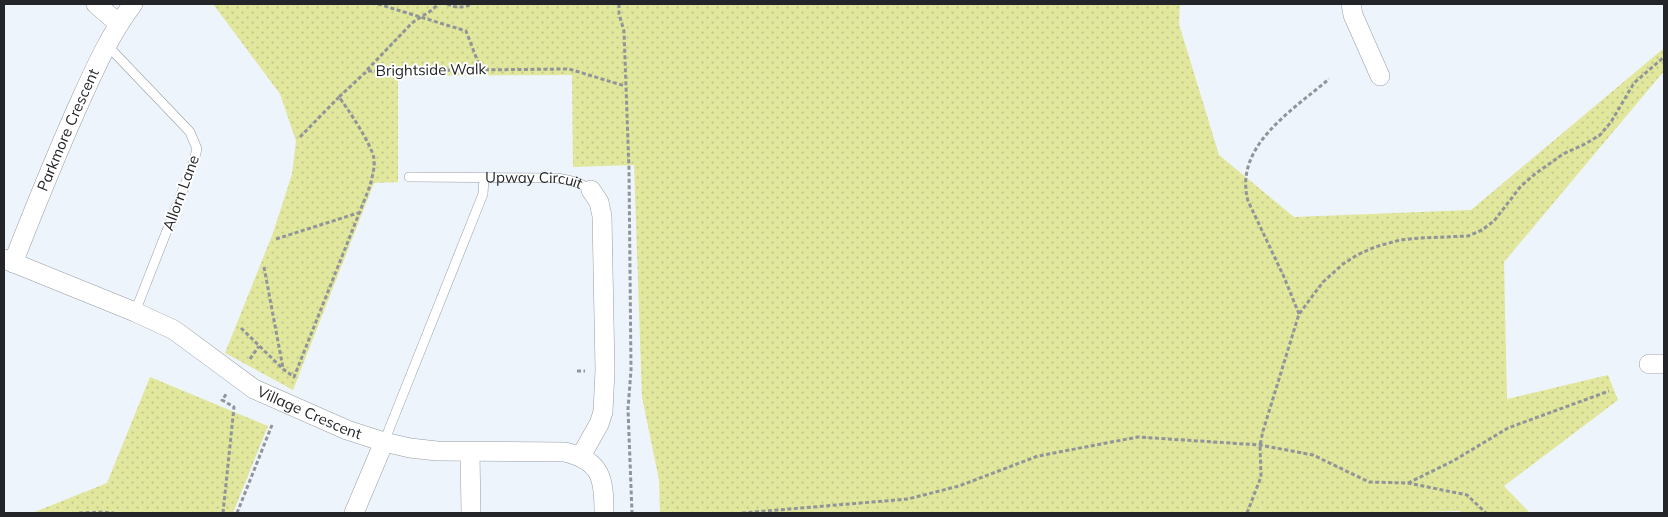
<svg xmlns="http://www.w3.org/2000/svg" width="1668" height="517" font-family="Mulish,sans-serif">
  <style>
    .grass { fill: url(#grass-dots) }
    .lines { fill: none; stroke-linecap: round; stroke-linejoin: round }
    .service-casing { stroke: #969ca3; stroke-width: 10 }
    .minor-casing { stroke: #969ca3; stroke-width: 20 }
    .path { stroke: #91959a; stroke-width: 3; stroke-dasharray: 4 2.5; stroke-linecap: butt }
    .service { stroke: #fff; stroke-width: 9 }
    .minor { stroke: #fff; stroke-width: 19 }
    .labels { text-anchor: middle; stroke-width: 4; stroke-linejoin: round; paint-order: stroke }
    .street-label { font-size: 15px; fill: #232528; stroke: #fff }
  </style>
  <defs>
    <pattern id="grass-dots" width="8" height="8" patternUnits="userSpaceOnUse" patternTransform="scale(1.25)"><rect width="8" height="8" fill="#e1e79d"/><path d="M2 2h.1M6 6h.1" fill="none" stroke="#c1c687" stroke-width="1.8" stroke-linecap="round"/></pattern>
  </defs>
  <rect width="100%" height="100%" fill="#eef4fc"/>
  <g class="grass">
    <path d="M213,4H1180L1179,24L1219,155L1294,217L1471,210L1664,48V71L1504,262L1507,399L1608,375L1618,400L1504,486L1530,513H1465L1459,511L1378,513H660L659,480L642,397L634,165L573,167L572,75L398,76V182L374,183L293,390L225,353L273,233L292,174L296,141L280,94Z"/>
    <path d="M150,377L268,426L233,513H32L107,483Z"/>
  </g>
  <g class="lines">
    <g class="service-casing">
      <g id="service">
        <path d="M106,44L190,132L197,149L193,164L135,312"/>
        <path id="s1" d="M409,177L557,178C570,180 580,182 591,190"/>
        <path d="M384,442L483,194L484,178"/>
      </g>
    </g>
    <g class="minor-casing">
      <g id="minor">
        <path d="M96,4L118,23"/>
        <path d="M1351,4L1353,15L1380,76"/>
        <path id="s2" d="M4,259L135,312L174,330L254,389L347,430L384,442L410,448L437,451L565,452C602,461 604,479 604,513"/>
        <path id="s3" d="M13,263C35,207 57,152 82,97C97,64 111,33 133,4"/>
        <path d="M1649,364H1664"/>
        <path d="M470,452L471,513"/>
        <path d="M581,456L599,424L603,412L605,370L602,216L599,202L591,190"/>
        <path d="M354,513L384,442"/>
      </g>
    </g>
    <g class="path">
      <path d="M378,4L466,31L481,70"/>
      <path d="M447,4C456,8 463,8 472,4"/>
      <path d="M619,4V14L624,31L629,170L631,370L628,409L632,513"/>
      <path d="M367,70L411,24C420,16 431,13 438,4"/>
      <path d="M300,137L339,97"/>
      <path d="M276,239L358,213"/>
      <path d="M264,267L283,368"/>
      <path d="M1299,314L1284,277L1248,201C1233,146 1293,110 1329,79"/>
      <path d="M241,328L283,369L294,377L370,186C372,177 375,168 374,159C372,145 348,109 339,97L367,71L569,69L625,86"/>
      <path d="M250,359L259,346"/>
      <path d="M577,371H585"/>
      <path d="M1408,483L1453,461L1508,428L1609,391"/>
      <path d="M79,513L100,512L114,513"/>
      <path d="M223,513L234,407L222,400L227,393"/>
      <path d="M237,513L272,425"/>
      <path d="M742,513L908,499L959,486L1038,456L1138,437L1260,445L1313,455L1369,482L1408,483L1467,495L1486,513"/>
      <path d="M1247,513L1261,477L1260,445L1263,431L1299,314L1323,282L1343,264L1357,255L1375,247L1400,240L1420,238L1468,236L1482,230L1494,221L1521,186L1535,174L1563,154L1585,144L1600,135L1611,122L1634,83L1664,57"/>
    </g>
    <use href="#service" class="service"/>
    <use href="#minor" class="minor"/>
  </g>
  <g class="labels">
    <g class="street-label">
      <text transform="translate(431 70) rotate(-1)" y="5">Brightside Walk</text>
      <text dy="5" stroke="none"><textPath href="#s3" startOffset="144">Parkmore Crescent</textPath></text>
      <text dy="5" stroke="none"><textPath href="#s1" startOffset="125">Upway Circuit</textPath></text>
      <text transform="translate(181 193) rotate(-70)" y="5">Allorn Lane</text>
      <text dy="5" stroke="none"><textPath href="#s2" startOffset="344">Village Crescent</textPath></text>
    </g>
  </g>
  <rect width="1668" height="517" fill="none" stroke="#232528" stroke-width="10"/>
</svg>
